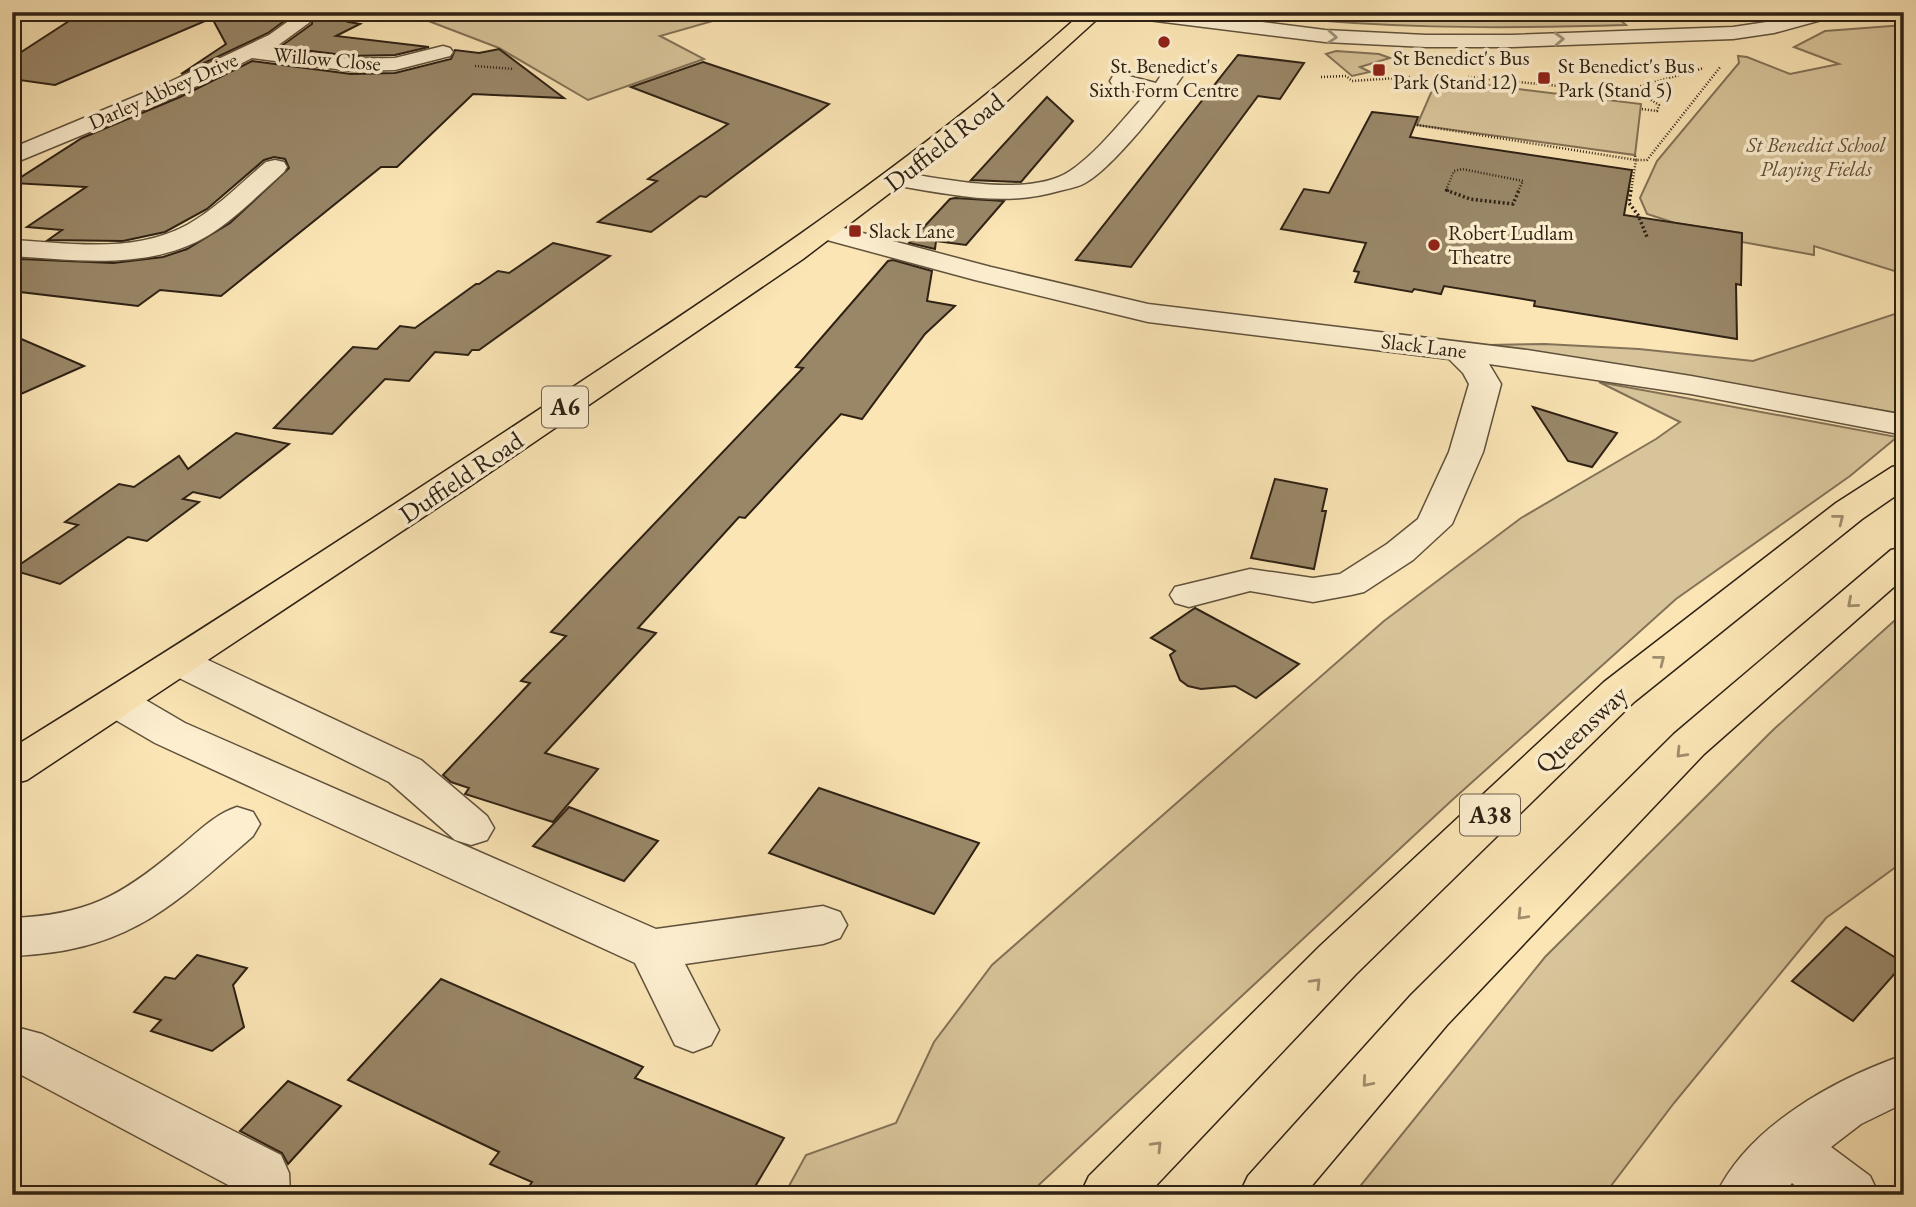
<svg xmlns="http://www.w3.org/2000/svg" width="1916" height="1207" font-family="'EB Garamond',serif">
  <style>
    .green { fill: #d8c49a; stroke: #837257; stroke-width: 2 }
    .building { fill: #998768; stroke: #2e2114; stroke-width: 2 }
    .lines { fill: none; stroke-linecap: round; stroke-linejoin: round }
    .minor-casing { stroke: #61523c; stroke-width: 3 }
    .major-casing { stroke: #2e2114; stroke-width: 3 }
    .highway-casing { stroke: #2e2114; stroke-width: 3 }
    .path-far1 { stroke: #2e2114; stroke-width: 2.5; stroke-dasharray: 1 2; stroke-linecap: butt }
    .path { stroke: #2e2114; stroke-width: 3.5; stroke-dasharray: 2 2.5; stroke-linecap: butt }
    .minor { fill: #fceecf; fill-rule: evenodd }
    .major { fill: #fbe5b5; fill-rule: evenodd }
    .highway { fill: #fbe5b5; fill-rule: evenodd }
    .oneway { stroke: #9f927b }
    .oneway2 { stroke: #9f8d6d }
    .poi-dot { fill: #8f2418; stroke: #fceecf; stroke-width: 2.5 }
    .labels { text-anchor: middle; stroke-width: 7; stroke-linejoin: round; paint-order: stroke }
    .far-poi-label { font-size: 21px; fill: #2e2114; stroke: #fceecf; text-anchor: start }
    .far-street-label { font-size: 21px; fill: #2e2114; stroke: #fceecf }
    .far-park-label { font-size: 21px; font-style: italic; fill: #61523c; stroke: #fceecf }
    .shield { fill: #fceecf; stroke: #6c5e4c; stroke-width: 2 }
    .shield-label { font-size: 24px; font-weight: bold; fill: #2e2114 }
    .street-label { font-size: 26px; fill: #2e2114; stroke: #fceecf }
  </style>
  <rect width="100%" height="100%" fill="#fbe5b5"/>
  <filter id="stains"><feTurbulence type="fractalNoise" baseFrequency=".00286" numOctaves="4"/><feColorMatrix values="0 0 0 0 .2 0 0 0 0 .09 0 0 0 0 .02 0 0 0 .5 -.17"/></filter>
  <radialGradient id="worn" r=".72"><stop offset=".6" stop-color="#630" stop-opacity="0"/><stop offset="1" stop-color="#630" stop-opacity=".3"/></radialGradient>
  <g class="green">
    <path d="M405,12H701L720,19L660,36L704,59L588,100L499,48Z"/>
    <path d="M1239,12H1738L1719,16L1619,19L1626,25C1496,29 1367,29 1239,12Z"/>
    <path d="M1904,25V274L1814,246V255L1742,242V233L1675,223L1647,214L1640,198L1657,161L1739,63L1738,56L1747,57L1790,74L1839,64L1794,47L1825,31Z"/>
    <path d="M1336,51L1379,54L1390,58L1360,67L1370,72L1352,76L1326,54Z"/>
    <path d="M1437,79L1641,104L1635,155L1417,125Z"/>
    <path d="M1904,305V414L1488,345L1545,344L1639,349L1753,361L1901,312Z"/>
    <path d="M1599,382L1897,437L1850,476L1676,599L1450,802L1028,1195H784L806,1155L896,1123L934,1042L992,965L1384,621L1521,518L1656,439L1680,422Z"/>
    <path d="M1904,612V861L1826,918L1674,1103L1604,1195H1353L1545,957L1773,730Z"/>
  </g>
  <g class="building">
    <path d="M83,12H287V19L268,33L181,74L226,44L212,18L55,85L12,79V58Z"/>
    <path d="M313,12H370L349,22L360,24L336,36L429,47L395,55L351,56L280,47L312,24Z"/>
    <path d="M499,49L564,98L473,94L397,167H381L221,296L160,290L138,306L12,291V264L20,259L113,263L163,257L187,249L230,223L289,168L285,159L274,157L264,160L207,209L165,232L123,241L48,240L62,230L27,227L86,187L12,183L82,138L180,97L252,61L351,74L395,73L451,59L455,50L479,53Z"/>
    <path d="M1238,55L1304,63L1280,99L1258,96L1131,267L1076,260Z"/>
    <path d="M703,62L829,104L706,197L700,196L651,232L598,222L657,181L648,179L728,124L631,87Z"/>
    <path d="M1047,97L1073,121L1021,182L971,180Z"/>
    <path d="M1372,112L1418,117L1410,137L1632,170L1624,215L1742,233L1741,285L1736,284L1737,339L1534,306L1535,301L1444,286L1441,294L1414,289L1412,292L1355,282L1359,272L1354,271L1366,243L1281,229L1304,189L1329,193Z"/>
    <path d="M955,198L1004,201L966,245L936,241L935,249L909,243L950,199Z"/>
    <path d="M553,243L610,256L479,350H472L468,355L435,352L409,381L385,379L332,434L274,428L353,347L377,349L400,326L415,328L476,284H479L498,271L509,273Z"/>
    <path d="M893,260L932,271L927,301L955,306L925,334L862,419L841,414L745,518L739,517L638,628L656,633L545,753L598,769L553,822L465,794L469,788L451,782L443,775L530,683L521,681L566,636L551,632L803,368L796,367L888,261Z"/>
    <path d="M12,335L84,366L12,398Z"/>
    <path d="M1533,407L1617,433L1592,467L1568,461Z"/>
    <path d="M236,433L289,444L220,498L193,492L183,499L199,502L147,541L128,537L60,584L12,570L78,525L65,522L119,484L134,487L179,456L188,469Z"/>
    <path d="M1275,479L1327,489L1322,511H1326L1314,569L1251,558Z"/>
    <path d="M1195,608L1299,664L1256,698L1235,686L1201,689L1188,686L1180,680L1170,655L1175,651L1151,638Z"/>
    <path d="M819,788L979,843L934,914L769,853Z"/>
    <path d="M569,807L658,841L624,881L533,846Z"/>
    <path d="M1846,927L1904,963L1853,1021L1792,981Z"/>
    <path d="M197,955L247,968L233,985L244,1027L212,1051L151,1031L161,1020L134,1012L165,977L175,979Z"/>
    <path d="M441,979L643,1067L635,1078L784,1138L750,1195H523L532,1182L490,1164L499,1152L348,1080Z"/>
    <path d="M288,1081L341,1106L288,1164L282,1153L240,1131Z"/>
  </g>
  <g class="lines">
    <g class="minor-casing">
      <g id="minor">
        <path d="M290,12H310V22L273,49L351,59L395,58L443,46L450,48L453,52L450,56L395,70L351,71L252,58L179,95L12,164V148L163,85L269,35L290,20Z"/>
        <path d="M1122,12H1182L1325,30L1426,35H1512L1733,27L1773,21L1806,12H1839L1836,16L1774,33L1733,39L1512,47H1426L1325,42L1132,18Z"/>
        <path d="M1175,65L1183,66L1186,71C1167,99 1113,168 1085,183C1078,187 1067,189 1059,191C1005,207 954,195 899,186L890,184L887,179L890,174L899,172C944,179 1030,198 1070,171C1099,151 1122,120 1146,94L1113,86L1110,81L1113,76L1121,74L1156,83L1167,66Z"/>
        <path d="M275,160L284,162L287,167L284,172C259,194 236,218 209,235C150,271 77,260 12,256V240C70,243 133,254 187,225C216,209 241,183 266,162Z"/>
        <path d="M825,223L991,267L1148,304L1527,350L1691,376L1904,415V435L1691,394L1489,364L1501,384L1483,452L1452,524L1413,560L1364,592L1351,595L1313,602L1250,591L1189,607L1175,603L1170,595L1175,587L1250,569L1313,578L1340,574L1387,544L1418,519L1449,452L1469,384L1463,373L1449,359L1148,322L975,280L816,237L812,231L816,225Z"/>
        <path d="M179,649L193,653L421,760L487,816L494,828L487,840L471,845L455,840L389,782L165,671L159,662L165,653Z"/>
        <path d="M117,688L132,692L185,723L656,929L823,906L840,912L847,925L840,938L823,944L685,964L719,1030L711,1045L693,1052L675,1045L635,963L155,743L102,712L96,702L102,692Z"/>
        <path d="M237,807L253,812L260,824L253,836C170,908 129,951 12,956V918C86,915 120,897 176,850C196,834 213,815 237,807Z"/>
        <path d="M12,1026L42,1034L281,1155L289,1173L290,1195H232V1187L12,1070Z"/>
        <path d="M1904,1055V1103L1861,1124L1831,1147L1870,1176L1879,1195H1806L1792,1183L1782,1195H1716C1748,1126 1835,1079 1904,1055Z"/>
      </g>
    </g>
    <g class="major-casing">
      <path id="major" d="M1083,12H1105L987,119L803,259L467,488L27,780L12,784V748C201,631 387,510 573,387C750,271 925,154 1083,12Z"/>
    </g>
    <g class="highway-casing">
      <g id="highway">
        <path d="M1904,464V490L1862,519L1634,702L1356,974L1147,1195H1080L1089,1176L1320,946L1604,682L1836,503L1892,467Z"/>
        <path d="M1904,547V578L1704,754L1447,1025L1304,1195H1239L1248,1176L1411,995L1674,734L1891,550Z"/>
      </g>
    </g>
    <g class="path-far1">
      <path d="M475,66L514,69"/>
      <path d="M1321,77L1346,76L1352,81L1411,77"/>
      <path d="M1468,77L1620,92L1704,68"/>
      <path d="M1636,90L1659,105L1657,111L1641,109"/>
      <path d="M1417,125L1636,160L1635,155"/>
      <path d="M1449,191L1446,190L1454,171L1462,169L1523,181L1518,191"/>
      <path d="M1631,191L1636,160H1647L1721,66"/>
    </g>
    <g class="path">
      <path d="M1446,190L1470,199L1513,204L1519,190"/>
      <path d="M1631,190L1629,203L1638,215L1647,237"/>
    </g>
    <use href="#minor" class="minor"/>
    <use href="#major" class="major"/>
    <use href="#highway" class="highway"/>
  </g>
  <defs><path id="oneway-chevron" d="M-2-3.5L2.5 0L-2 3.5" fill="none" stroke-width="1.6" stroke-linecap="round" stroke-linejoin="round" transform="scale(1.75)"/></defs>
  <g class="oneway">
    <use href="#oneway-chevron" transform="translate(1332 37) rotate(4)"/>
    <use href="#oneway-chevron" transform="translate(1559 39) rotate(-2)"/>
  </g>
  <g class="oneway2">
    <use href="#oneway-chevron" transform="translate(1839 519) rotate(-38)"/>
    <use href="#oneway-chevron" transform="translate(1852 603) rotate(139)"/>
    <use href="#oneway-chevron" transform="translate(1660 660) rotate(-38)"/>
    <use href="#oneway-chevron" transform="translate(1681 753) rotate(134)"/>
    <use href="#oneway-chevron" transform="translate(1522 915) rotate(134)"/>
    <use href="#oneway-chevron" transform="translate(1316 983) rotate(-46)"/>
    <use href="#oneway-chevron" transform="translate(1367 1082) rotate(131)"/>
    <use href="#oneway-chevron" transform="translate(1157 1146) rotate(-46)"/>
  </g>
  <g class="poi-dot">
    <circle cx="1164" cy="42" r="7"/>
    <rect x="1372" y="63" width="14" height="14" rx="3.5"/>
    <rect x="1537" y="71" width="14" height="14" rx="3.5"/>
    <rect x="848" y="224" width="14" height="14" rx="3.5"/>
    <circle cx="1434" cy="245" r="7"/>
  </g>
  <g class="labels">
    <g class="far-poi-label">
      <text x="1393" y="65">St Benedict's Bus<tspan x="1393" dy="24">Park (Stand 12)</tspan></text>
      <text x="1164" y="73" text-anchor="middle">St. Benedict's<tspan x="1164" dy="24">Sixth Form Centre</tspan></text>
      <text x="1558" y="73">St Benedict's Bus<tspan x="1558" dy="24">Park (Stand 5)</tspan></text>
      <text x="869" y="238">Slack Lane</text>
      <text x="1448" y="240">Robert Ludlam<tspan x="1448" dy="24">Theatre</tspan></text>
    </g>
    <g class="far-street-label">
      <text transform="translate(327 59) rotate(5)" y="7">Willow Close</text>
      <text transform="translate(163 91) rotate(-24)" y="7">Darley Abbey Drive</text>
      <text transform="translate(1424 346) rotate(7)" y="7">Slack Lane</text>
    </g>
    <g class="far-park-label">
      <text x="1816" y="152">St Benedict School<tspan x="1816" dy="24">Playing Fields</tspan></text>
    </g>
    <g class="shield">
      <rect x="542" y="386.5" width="46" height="41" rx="5"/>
      <rect x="1460" y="794.5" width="60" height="41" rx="5"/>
    </g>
    <g class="shield-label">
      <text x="565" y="415">A6</text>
      <text x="1490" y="823">A38</text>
    </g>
    <g class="street-label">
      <text transform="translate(944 142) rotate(-38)" y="9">Duffield Road</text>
      <text transform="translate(461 477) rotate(-34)" y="9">Duffield Road</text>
      <text transform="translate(1581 729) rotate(-43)" y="9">Queensway</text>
    </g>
  </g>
  <rect width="1916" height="1207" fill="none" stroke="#fbe5b5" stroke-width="42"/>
  <rect x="14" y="14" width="1888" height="1179" fill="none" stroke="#2e2114" stroke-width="3.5"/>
  <rect x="21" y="21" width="1874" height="1165" fill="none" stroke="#2e2114" stroke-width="2"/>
  <rect width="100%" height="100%" filter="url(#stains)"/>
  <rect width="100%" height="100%" fill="url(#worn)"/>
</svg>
